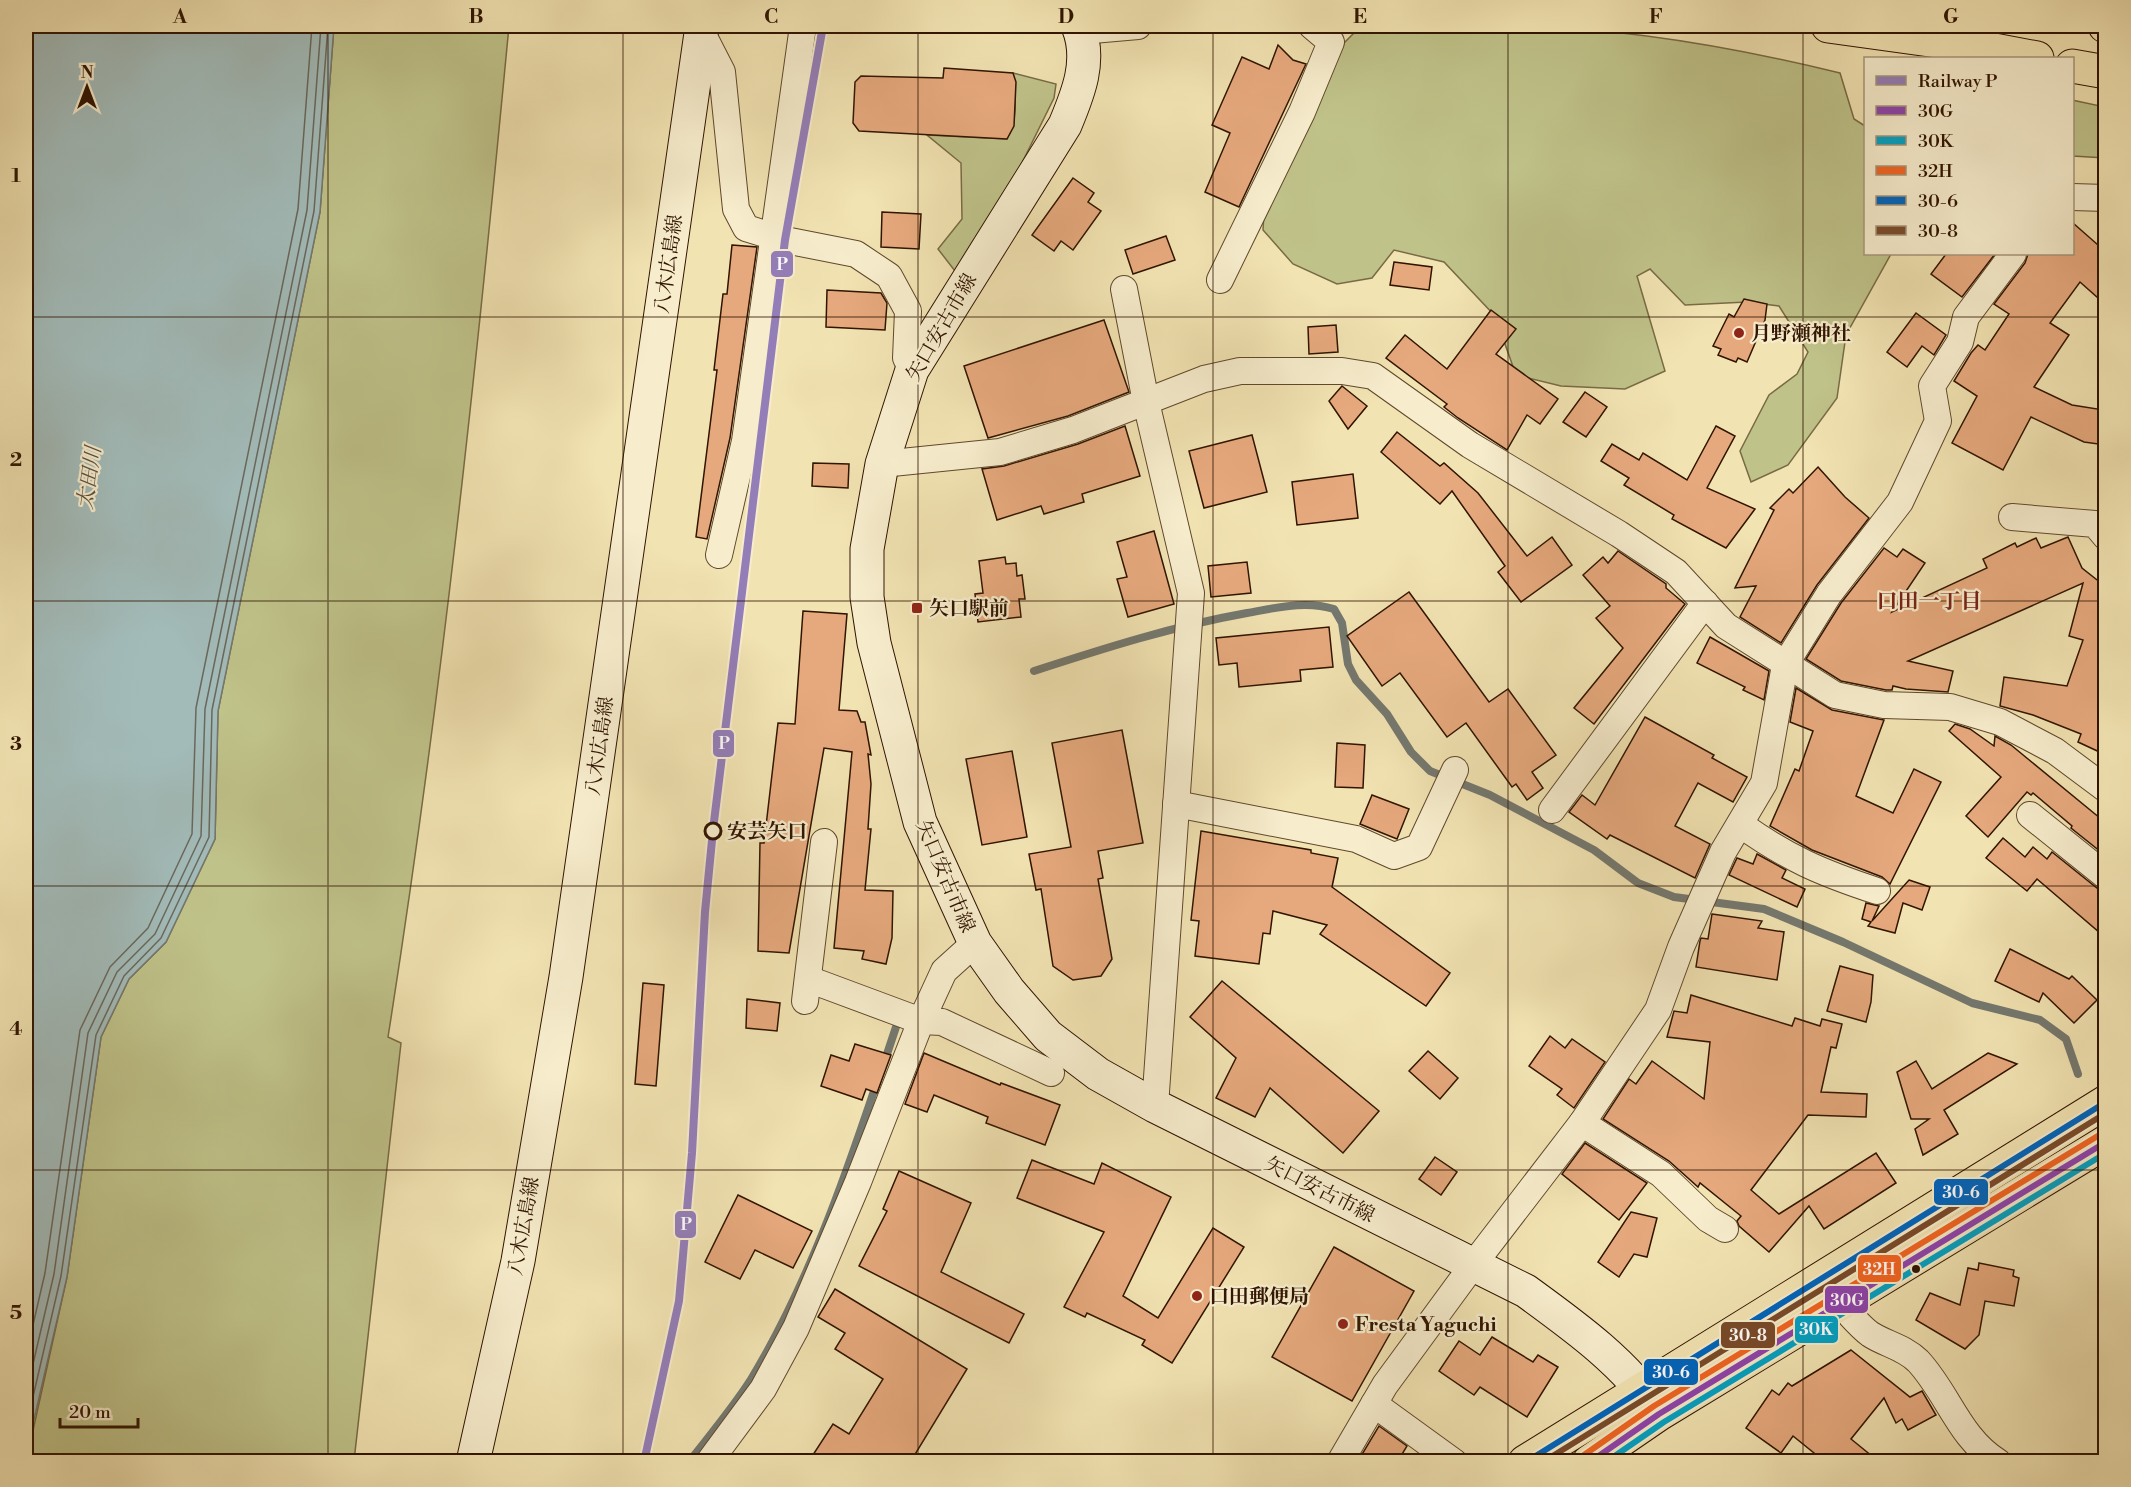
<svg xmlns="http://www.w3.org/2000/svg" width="2131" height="1487" font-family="'Libre Bodoni','Noto Serif JP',serif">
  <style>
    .green { fill: #bfc289; stroke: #786b44; stroke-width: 1.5 }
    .water { fill: #a2bbb9; stroke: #74786f; stroke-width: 1.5 }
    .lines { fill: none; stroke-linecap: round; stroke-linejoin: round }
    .shore { stroke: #69685c; stroke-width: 1.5 }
    .stream { stroke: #74786f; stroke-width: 8 }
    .building { fill: #e6a97d; stroke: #301400; stroke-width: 1.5 }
    .minor-casing { stroke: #60482c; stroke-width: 28 }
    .secondary-casing { stroke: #301400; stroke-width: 35 }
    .primary-casing { stroke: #301400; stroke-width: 35 }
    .motorway-casing { stroke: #301400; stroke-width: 35 }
    .minor { stroke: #f7edcd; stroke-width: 26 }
    .secondary { stroke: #f7edcd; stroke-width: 33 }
    .primary { stroke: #f2e3b2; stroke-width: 33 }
    .motorway { stroke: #f2e3b2; stroke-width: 33 }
    .bus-1-casing { stroke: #f7edcd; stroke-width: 10 }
    .bus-2-casing { stroke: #f7edcd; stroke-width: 10 }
    .bus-3-casing { stroke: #f7edcd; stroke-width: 10 }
    .bus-4-casing { stroke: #f7edcd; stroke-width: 10 }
    .bus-5-casing { stroke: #f7edcd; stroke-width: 10 }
    .bus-1 { stroke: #8e44ad; stroke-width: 6 }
    .bus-2 { stroke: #02a2c4; stroke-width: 6 }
    .bus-3 { stroke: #f26522; stroke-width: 6 }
    .bus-4 { stroke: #0065bd; stroke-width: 6 }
    .bus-5 { stroke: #7a4b2a; stroke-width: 6 }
    .rail-1-casing { stroke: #f7edcd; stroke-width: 12 }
    .rail-1 { stroke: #947eb8; stroke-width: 8 }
    .grid { fill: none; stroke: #301400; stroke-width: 1.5; stroke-opacity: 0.55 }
    .poi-dot { fill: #8f2418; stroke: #f7edcd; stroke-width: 2 }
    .stop-dot { fill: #f7edcd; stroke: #301400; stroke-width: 3 }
    .bus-dot { fill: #301400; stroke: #f7edcd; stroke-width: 2 }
    .labels { text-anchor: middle; stroke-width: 4.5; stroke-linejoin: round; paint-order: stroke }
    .street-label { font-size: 20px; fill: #301400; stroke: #f7edcd }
    .poi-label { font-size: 20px; font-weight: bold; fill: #301400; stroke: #f7edcd; text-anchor: start }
    .stop-label { font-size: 20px; font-weight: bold; fill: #301400; stroke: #f7edcd; text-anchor: start }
    .water-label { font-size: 21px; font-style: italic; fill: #584e41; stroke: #f7edcd }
    .neighbourhood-label { font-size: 21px; font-weight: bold; fill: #7a1f14; stroke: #f7edcd }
    .line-badge { stroke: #f7edcd; stroke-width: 2 }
    .badge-label { font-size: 16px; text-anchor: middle; font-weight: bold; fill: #fff }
    .neatline { fill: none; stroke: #301400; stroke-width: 2 }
    .grid-label { font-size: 20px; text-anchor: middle; font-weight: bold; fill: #301400 }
  </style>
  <rect width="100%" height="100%" fill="#f2e3b2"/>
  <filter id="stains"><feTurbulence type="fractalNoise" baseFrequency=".00333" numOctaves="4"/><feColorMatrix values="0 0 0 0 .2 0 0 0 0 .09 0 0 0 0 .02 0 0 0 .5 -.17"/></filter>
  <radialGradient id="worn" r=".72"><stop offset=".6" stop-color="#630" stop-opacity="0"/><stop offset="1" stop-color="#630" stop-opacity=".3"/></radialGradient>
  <g class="green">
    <path d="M334,26H509C477,363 441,702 388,1037L401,1043L354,1461L26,1462L67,1277L101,1037L129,979L166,942L215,839L218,711L320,212Z"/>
    <path d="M1361,26C1416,26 1471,24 1525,26C1630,29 1738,48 1840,73L1854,119L1865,126L1866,254H1891L1846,335L1837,398L1788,465L1751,482L1740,451L1769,395L1797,374L1808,352L1779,306L1747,302L1685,305L1650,269L1637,276L1665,371L1625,389L1561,386L1516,375L1495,316L1444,262L1394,250L1372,278L1337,284L1293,264L1263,230L1265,194L1334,53Z"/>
    <path d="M1013,73L1056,84L1054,98L1010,187L955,271L938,249L962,219L961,163L927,135L1007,139C1019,118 1015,95 1013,73Z"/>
    <path d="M2072,100L2105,107V158L2073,156Z"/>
  </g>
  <path class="water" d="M26,26H334L320,212L218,711L215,839L166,942L129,979L101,1037L67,1277L26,1454Z"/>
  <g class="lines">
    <g class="shore">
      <path d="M26,1355L45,1273L80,1030L110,967L148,928L192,834L196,708L298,209L312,26"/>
      <path d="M26,1394L54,1274L88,1033L117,972L155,934L201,836L205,709L307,210L321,26"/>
      <path d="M26,1427L61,1276L96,1035L124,976L161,938L209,837L212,710L314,211L328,26"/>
    </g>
    <g class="stream">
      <path d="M1034,671C1105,648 1174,626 1247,613C1276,608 1305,600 1334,609L1342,623L1348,664L1356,680L1387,714L1411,752L1430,771L1490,795L1594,850L1638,883L1674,897L1764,909L1843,942L1972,1003L2040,1020L2066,1039L2078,1074"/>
      <path d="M884,1063L896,1027"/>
      <path d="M689,1462C710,1435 732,1409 750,1381C806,1289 843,1184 877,1082"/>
    </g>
  </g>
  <g class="building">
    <path d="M1278,45L1293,60L1306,64L1239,207L1205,192L1230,133L1212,125L1242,57L1269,69Z"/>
    <path d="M944,68L1013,73L1016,82L1014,126L1007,139L859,131L853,123L855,82L861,76L943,78Z"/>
    <path d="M1073,178L1094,193L1088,202L1101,211L1073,250L1061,241L1054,251L1032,235Z"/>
    <path d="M882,212L921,214L919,249L881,247Z"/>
    <path d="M2073,223L2106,252V305L2080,282L2050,323L2069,335L2034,387L2072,405L2104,410L2098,444L2084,442L2031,417L2003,470L1952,443L1977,396L1954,381L1971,353L1978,345L1985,350L2009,314L1994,304L2025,263L2028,254H2073Z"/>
    <path d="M1166,236L1175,260L1133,274L1125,250Z"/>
    <path d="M732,245L757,247L730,438L707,539L696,537L717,370H714L723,294H727Z"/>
    <path d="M1946,254H1995L1962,297L1931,274Z"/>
    <path d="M1394,262L1432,267L1429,290L1390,285Z"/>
    <path d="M827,290L881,293L887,303L885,330L826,327Z"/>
    <path d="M1744,299L1767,304L1765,320L1747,362L1738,358L1736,362L1718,355L1721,349L1713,346L1729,314L1734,317Z"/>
    <path d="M1491,310L1516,329L1496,354L1558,399L1540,424L1527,415L1507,450L1458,418L1444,407L1447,404L1386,358L1405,335L1447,369Z"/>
    <path d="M1916,313L1946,335L1934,355L1922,346L1907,367L1887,352Z"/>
    <path d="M1104,320L1129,392L1068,416L988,438L964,366Z"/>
    <path d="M1336,325L1338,352L1309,354L1308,327Z"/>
    <path d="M1342,386L1367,406L1348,429L1329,401Z"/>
    <path d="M1585,392L1607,407L1586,437L1563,422Z"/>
    <path d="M1125,426L1140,476L1082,494L1084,502L1044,514L1041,506L997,520L982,469L1004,466L1078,444Z"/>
    <path d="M1716,426L1735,436L1707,488L1755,509L1726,548L1672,519L1674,515L1624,485L1629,478L1601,461L1612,444L1639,460L1643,453L1687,480Z"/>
    <path d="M1397,432L1440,466L1444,463L1478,493L1527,556L1552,537L1572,565L1521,602L1498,572L1505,566L1452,491L1440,504L1381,452Z"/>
    <path d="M1252,435L1267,492L1204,508L1189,451Z"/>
    <path d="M813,463L849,464L848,488L812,486Z"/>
    <path d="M1818,467L1845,497L1869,518L1817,585L1781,643L1740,617L1756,586L1735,588L1774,510L1770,508L1789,489L1793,493Z"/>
    <path d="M1353,474L1358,518L1297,525L1292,482Z"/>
    <path d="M1154,531L1174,604L1128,617L1117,579L1127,577L1117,542Z"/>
    <path d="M2068,537L2082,568L2106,587V755L2078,742L2081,734L2033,715L2000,706L2004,677L2067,686L2083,640L2069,636L2083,583L1908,661L1953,671L1948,692L1906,689L1893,686L1892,690H1886L1841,681L1806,659L1841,603L1884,548L1897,557L1903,549L1925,563L1892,612L1987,568L1983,559L2015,543L2017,547L2036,538L2041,548Z"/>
    <path d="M1618,551L1666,584V588L1685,604L1594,724L1574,708L1623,648L1596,618L1610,606L1583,575L1603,557L1608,563Z"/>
    <path d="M1005,557L1006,564L1016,563L1017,576L1022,575L1025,599H1019L1021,617L978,622L975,594L983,593L979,561Z"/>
    <path d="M1247,562L1251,593L1211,597L1208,566Z"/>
    <path d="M1409,592L1489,702L1508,689L1556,755L1532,772L1543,788L1527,800L1516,784L1512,787L1466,723L1447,737L1400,673L1382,686L1347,636Z"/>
    <path d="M803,611L847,614L839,710L857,711L861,722H865L871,755L868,754L871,784L868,829H871L865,890L893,891L892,938L886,964L862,959L864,951L834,948L852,752L824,748L789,953L758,951L760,843H764L778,723L795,724Z"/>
    <path d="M1329,627L1333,667L1300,670L1301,681L1239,687L1237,663L1219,665L1216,638Z"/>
    <path d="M1710,637L1769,671L1764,700L1743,690L1745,687L1697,663Z"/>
    <path d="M1796,688L1832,710L1884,720L1856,796L1893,813L1914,769L1941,782L1890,884L1882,877L1812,850L1770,826L1795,769L1799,771L1813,731L1790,722Z"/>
    <path d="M1645,717L1714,755L1712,758L1747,777L1733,802L1698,783L1675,826L1710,844L1695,878L1610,835L1607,839L1569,812L1582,795L1595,805Z"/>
    <path d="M1955,724L1970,729L1994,746L1995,736L2011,745L2106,823V856L2071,828L2072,826L2033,793L2031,795L2027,792L1988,837L1966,816L2001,777L1949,731Z"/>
    <path d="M1122,730L1143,843L1098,851L1103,878L1098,879L1112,959L1101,976L1073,980L1053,966L1041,889L1036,890L1029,854L1071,847L1052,743Z"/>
    <path d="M1337,743L1365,745L1363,788L1335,787Z"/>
    <path d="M1012,751L1027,837L982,845L966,759Z"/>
    <path d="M1372,795L1409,809L1397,839L1360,824Z"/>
    <path d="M1201,831L1311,850V853L1338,858L1332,887L1450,973L1426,1006L1320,934L1327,925L1273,911L1270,934L1263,933L1259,964L1195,956L1199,921L1191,920Z"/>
    <path d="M2003,838L2025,857L2033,847L2047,859L2052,852L2097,888L2106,891V938L2037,879L2027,891L1986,858Z"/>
    <path d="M1757,854L1786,870L1782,878L1805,889L1797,907L1729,875L1737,858L1753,864Z"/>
    <path d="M1909,880L1930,887L1922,910L1903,903L1895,933L1868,926L1871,922L1862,919L1866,903L1879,906L1872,921Z"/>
    <path d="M1712,914L1762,921L1758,928L1784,932L1777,980L1696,967L1700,941L1701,938L1708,939Z"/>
    <path d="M2010,949L2069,979L2072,976L2097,1000L2074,1023L2043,993L2039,1002L1995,981Z"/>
    <path d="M1840,966L1873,975L1871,1002L1866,1022L1827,1011Z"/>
    <path d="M1222,981L1379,1111L1343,1153L1270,1088L1255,1117L1216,1098L1236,1058L1190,1017Z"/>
    <path d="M643,983L664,985L656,1086L635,1084Z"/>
    <path d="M1691,995L1792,1026L1795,1018L1820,1026L1822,1019L1842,1024L1836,1048L1831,1047L1821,1092L1867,1094L1866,1117L1808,1115L1751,1190L1779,1214L1876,1153L1896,1183L1824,1229L1809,1206L1769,1252L1739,1226L1737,1221L1741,1216L1700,1183L1698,1187L1669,1161L1603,1119L1629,1079L1636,1084L1652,1061L1704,1099L1710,1042L1667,1037L1674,1011L1687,1013Z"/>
    <path d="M747,999L780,1003L777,1031L746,1028Z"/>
    <path d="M1550,1036L1565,1048L1572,1039L1605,1062L1574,1108L1557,1095L1562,1089L1529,1066Z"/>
    <path d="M855,1044L891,1055L877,1093L866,1089L862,1100L821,1086L831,1055L849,1061Z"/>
    <path d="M1428,1051L1458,1078L1440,1099L1409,1071Z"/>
    <path d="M924,1053L1000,1085L1001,1083L1060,1105L1045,1145L986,1123L988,1117L934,1095L927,1112L905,1104Z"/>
    <path d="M1988,1053L2017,1064L1944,1110L1958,1134L1923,1155L1915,1129L1929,1119H1911L1897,1072L1916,1061L1932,1089Z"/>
    <path d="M1585,1143L1647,1183L1619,1220L1562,1174Z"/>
    <path d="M1435,1157L1457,1172L1441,1195L1419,1179Z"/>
    <path d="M1032,1160L1094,1184L1102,1163L1171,1197L1123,1296L1158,1318L1213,1228L1244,1247L1172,1363L1142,1345L1145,1340L1087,1313L1085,1317L1064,1307L1104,1232L1017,1198Z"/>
    <path d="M899,1171L971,1203L941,1272L1024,1314L1009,1343L859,1266L887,1211L883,1209Z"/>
    <path d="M738,1195L812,1231L793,1268L755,1250L740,1279L705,1262Z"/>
    <path d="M1631,1212L1657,1218L1647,1257L1634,1254L1619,1277L1598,1262Z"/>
    <path d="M1334,1247L1414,1291L1352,1401L1272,1357Z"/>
    <path d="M1979,1263L2014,1270L2013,1276L2019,1278L2014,1306L1985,1301L1979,1335L1965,1349L1916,1320L1930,1293L1960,1305L1968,1268L1978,1270Z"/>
    <path d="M835,1289L967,1369L911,1461H809L833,1424L849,1434L883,1379L835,1349L845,1333L818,1317Z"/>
    <path d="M1492,1337L1533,1362L1538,1355L1558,1367L1527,1417L1480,1387L1474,1395L1439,1371L1459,1341L1480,1355Z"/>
    <path d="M1851,1350L1910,1397L1922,1391L1936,1415L1908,1430L1902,1419L1896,1423L1884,1398L1851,1439L1878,1461H1824L1793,1436L1781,1453L1746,1428L1772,1390L1779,1395L1788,1383L1792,1386Z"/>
    <path d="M1379,1426L1407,1446L1398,1461H1358Z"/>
  </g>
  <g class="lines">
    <g class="minor-casing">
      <g id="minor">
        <path d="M701,31L722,72L736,209L746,228L785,240L856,254L889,276L908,311L906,358L912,370"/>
        <path d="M1081,31L1138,26"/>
        <path d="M2072,197L2106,198"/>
        <path d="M1220,280L1302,112L1331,42L1312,26"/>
        <path d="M1124,289L1146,402L1191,593L1155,1106"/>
        <path d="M882,464L1000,452L1073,430L1204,379L1240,371H1342L1373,376L1470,445L1619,534L1676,572L1726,626L1835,695L1884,705L1950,707L2000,722L2055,751L2106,789"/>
        <path d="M2012,517L2095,524L2106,537"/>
        <path d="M719,555L745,441L803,26"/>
        <path d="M1176,804L1356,839L1394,856L1419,847L1455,770"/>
        <path d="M1552,810L1705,603"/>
        <path d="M2030,815L2106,876"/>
        <path d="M1740,824C1787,858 1822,873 1877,891"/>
        <path d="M808,979L921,1021L944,971L975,943"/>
        <path d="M805,1001L824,842"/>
        <path d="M1582,1123L1661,1174L1708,1219L1725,1229"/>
        <path d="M1840,1304C1849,1313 1859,1326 1870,1334C1885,1344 1904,1347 1918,1361C1948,1393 1959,1438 1998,1462"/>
        <path d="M1374,1404L1454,1462"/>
        <path d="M709,1462L763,1389L796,1328L858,1182L921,1021L942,1022L1051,1073"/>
        <path d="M1340,1462L1385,1385L1473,1265L1582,1123L1658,1010L1681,947L1723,852L1764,783L1785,665L1829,594L1900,502L1938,421L1932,386L1960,342L1966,317L2013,254"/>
      </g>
    </g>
    <g class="secondary-casing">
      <g id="secondary">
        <path d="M1078,26C1092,60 1078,94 1065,125L912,370L882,464L867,549V597L874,643L920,822L975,943L1009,991L1048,1036L1098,1074L1155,1106L1526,1291C1574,1326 1626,1363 1658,1412"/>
        <path d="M473,1462L518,1261L566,977L702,26"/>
      </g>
    </g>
    <g class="primary-casing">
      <g id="primary">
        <path d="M1525,1462L2106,1102"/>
        <path d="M1589,1462L1659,1414L2106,1142"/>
      </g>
    </g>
    <g class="motorway-casing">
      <g id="motorway">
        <path d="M1828,26L1973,46L2037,58"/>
        <path d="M2105,26H2106"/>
        <path d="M2072,66L2106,72"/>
      </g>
    </g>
    <use href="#minor" class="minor"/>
    <use href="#secondary" class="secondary"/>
    <use href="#primary" class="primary"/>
    <use href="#motorway" class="motorway"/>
    <g class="bus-1-casing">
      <path id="bus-1" d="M1590,1462L1659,1414L2106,1142"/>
    </g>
    <g class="bus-2-casing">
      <path id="bus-2" d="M1606,1462L1664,1422L2106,1153"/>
    </g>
    <g class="bus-3-casing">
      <path id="bus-3" d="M1584,1455L1654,1406L2101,1134"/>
    </g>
    <g class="bus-4-casing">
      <path id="bus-4" d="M1526,1462L2106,1102"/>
    </g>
    <g class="bus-5-casing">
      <path id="bus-5" d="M1543,1462L2106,1113"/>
    </g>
    <use href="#bus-1" class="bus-1"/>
    <use href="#bus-2" class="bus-2"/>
    <use href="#bus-3" class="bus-3"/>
    <use href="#bus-4" class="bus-4"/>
    <use href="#bus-5" class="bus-5"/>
    <g class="rail-1-casing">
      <path id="rail-1" d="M644,1462L679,1301L692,1153L705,912L713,830L785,240L823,26"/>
    </g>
    <use href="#rail-1" class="rail-1"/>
  </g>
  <path class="grid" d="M328,26V1462M623,26V1462M918,26V1462M1213,26V1462M1508,26V1462M1803,26V1462M26,317H2106M26,601H2106M26,886H2106M26,1170H2106"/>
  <g class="poi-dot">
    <circle cx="1739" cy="333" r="6"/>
    <rect x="911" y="602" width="12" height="12" rx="3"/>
    <circle cx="1197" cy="1296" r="6"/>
    <circle cx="1343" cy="1324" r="6"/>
  </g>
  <circle class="stop-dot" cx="713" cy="831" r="8"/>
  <circle class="bus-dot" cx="1916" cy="1269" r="5"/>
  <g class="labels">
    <g class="street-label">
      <text transform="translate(668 264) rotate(-82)" y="7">八木広島線</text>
      <text transform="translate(941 327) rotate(-60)" y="7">矢口安古市線</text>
      <text transform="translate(599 746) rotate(-82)" y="7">八木広島線</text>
      <text transform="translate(946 876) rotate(67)" y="7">矢口安古市線</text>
      <text transform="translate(1320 1189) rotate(27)" y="7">矢口安古市線</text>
      <text transform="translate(523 1226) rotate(-80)" y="7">八木広島線</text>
    </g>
    <g class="poi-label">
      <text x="1751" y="340">月野瀬神社</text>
      <text x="929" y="615">矢口駅前</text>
      <text x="1209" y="1303">口田郵便局</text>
      <text x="1355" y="1331">Fresta Yaguchi</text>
    </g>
    <g class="stop-label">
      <text x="727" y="838">安芸矢口</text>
    </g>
    <g class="water-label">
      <text transform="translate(89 478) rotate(-82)" y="7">太田川</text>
    </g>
    <g class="neighbourhood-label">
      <text x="1929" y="608">口田一丁目</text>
    </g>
  </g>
  <g class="line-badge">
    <rect x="770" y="250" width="24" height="28" rx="6" fill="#947eb8"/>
    <rect x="712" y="729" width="23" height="29" rx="6" fill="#947eb8"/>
    <rect x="1933" y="1178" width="56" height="28" rx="6" fill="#0065bd"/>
    <rect x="674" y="1210" width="23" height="29" rx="6" fill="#947eb8"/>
    <rect x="1857" y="1254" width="45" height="29" rx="6" fill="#f26522"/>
    <rect x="1824" y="1285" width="45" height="29" rx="6" fill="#8e44ad"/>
    <rect x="1794" y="1315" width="45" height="29" rx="6" fill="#02a2c4"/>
    <rect x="1720" y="1321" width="56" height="28" rx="6" fill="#7a4b2a"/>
    <rect x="1643" y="1358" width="56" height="28" rx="6" fill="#0065bd"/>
  </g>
  <g class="badge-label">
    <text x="782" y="270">P</text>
    <text x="724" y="749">P</text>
    <text x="1961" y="1198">30-6</text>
    <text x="686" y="1230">P</text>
    <text x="1879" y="1275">32H</text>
    <text x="1847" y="1306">30G</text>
    <text x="1816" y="1335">30K</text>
    <text x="1748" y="1341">30-8</text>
    <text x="1671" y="1378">30-6</text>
  </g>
  <rect width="2131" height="1487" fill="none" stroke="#f2e3b2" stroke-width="66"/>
  <rect x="1864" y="57" width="210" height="198" fill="#f7edcd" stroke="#a7967b" stroke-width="1.5"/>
  <rect x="1876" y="76" width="30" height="9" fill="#947eb8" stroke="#a7967b" stroke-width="1.5"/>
  <text x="1918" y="87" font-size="18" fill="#301400">Railway P</text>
  <rect x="1876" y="106" width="30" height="9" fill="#8e44ad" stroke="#a7967b" stroke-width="1.5"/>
  <text x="1918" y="117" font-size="18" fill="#301400">30G</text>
  <rect x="1876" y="136" width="30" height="9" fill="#02a2c4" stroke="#a7967b" stroke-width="1.5"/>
  <text x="1918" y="147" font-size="18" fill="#301400">30K</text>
  <rect x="1876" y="166" width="30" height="9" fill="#f26522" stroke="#a7967b" stroke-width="1.5"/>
  <text x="1918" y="177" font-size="18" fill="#301400">32H</text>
  <rect x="1876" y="196" width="30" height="9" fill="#0065bd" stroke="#a7967b" stroke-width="1.5"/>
  <text x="1918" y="207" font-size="18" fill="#301400">30-6</text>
  <rect x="1876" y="226" width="30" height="9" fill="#7a4b2a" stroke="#a7967b" stroke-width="1.5"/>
  <text x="1918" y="237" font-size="18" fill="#301400">30-8</text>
  <g transform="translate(87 87)" stroke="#f7edcd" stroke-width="4.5" paint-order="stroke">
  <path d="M0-4.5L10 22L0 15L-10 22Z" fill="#301400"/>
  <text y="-9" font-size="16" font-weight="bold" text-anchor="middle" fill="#301400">N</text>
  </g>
  <path d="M60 1418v9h78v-9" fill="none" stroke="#301400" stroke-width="3"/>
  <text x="69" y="1418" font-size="18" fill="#301400" stroke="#f7edcd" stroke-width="4.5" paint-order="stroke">20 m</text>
  <rect x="33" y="33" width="2065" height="1421" class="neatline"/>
  <g class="grid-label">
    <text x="180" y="23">A</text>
    <text x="476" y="23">B</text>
    <text x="771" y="23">C</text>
    <text x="1066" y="23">D</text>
    <text x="1360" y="23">E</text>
    <text x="1656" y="23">F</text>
    <text x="1951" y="23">G</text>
    <text x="16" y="182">1</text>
    <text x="16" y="466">2</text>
    <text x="16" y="750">3</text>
    <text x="16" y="1035">4</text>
    <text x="16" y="1319">5</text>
  </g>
  <rect width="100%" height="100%" filter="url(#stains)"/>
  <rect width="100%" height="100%" fill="url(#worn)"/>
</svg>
